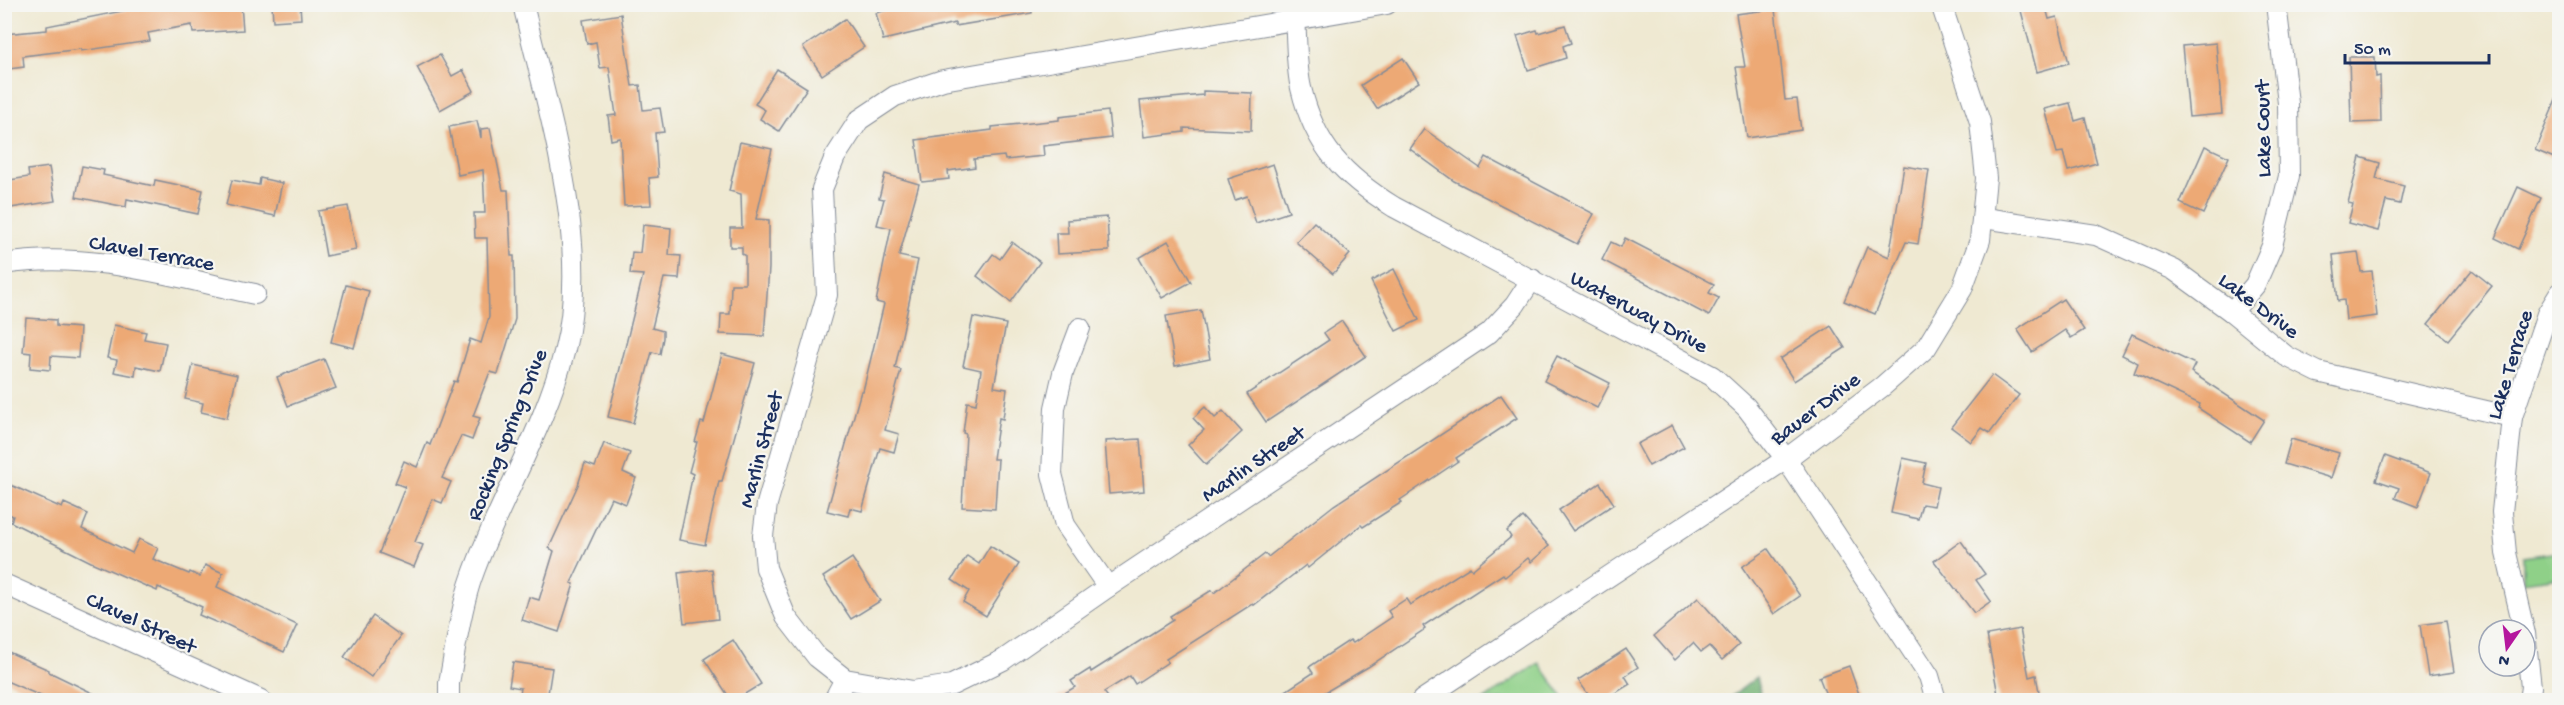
<svg xmlns="http://www.w3.org/2000/svg" width="2564" height="705" font-family="'Gochi Hand',sans-serif">
  <style>
    .green { fill: #8fd088; stroke: #558073; stroke-width: 1.5 }
    .forest { fill: #73b274; stroke: #477069; stroke-width: 1.5 }
    .building { fill: #eda975 }
    .lines { fill: none; stroke-linecap: round; stroke-linejoin: round }
    .minor-casing { stroke: #858c98; stroke-width: 22 }
    .minor { stroke: #fff; stroke-width: 20 }
    .labels { text-anchor: middle; stroke-width: 4.5; stroke-linejoin: round; paint-order: stroke }
    .street-label { font-size: 22px; fill: #1b2f5e; stroke: #f6f6f2 }
  </style>
  <rect width="100%" height="100%" fill="#f6f6f2"/>
  <filter id="ink" filterUnits="userSpaceOnUse"><feTurbulence type="fractalNoise" baseFrequency=".0167" numOctaves="2"/><feDisplacementMap in="SourceGraphic" scale="12" xChannelSelector="R" yChannelSelector="G"/><feConvolveMatrix kernelMatrix="1 2 1 2 8 2 1 2 1" color-interpolation-filters="sRGB"/></filter>
  <filter id="wash" filterUnits="userSpaceOnUse"><feTurbulence type="fractalNoise" baseFrequency=".008" numOctaves="4" result="noise"/><feDisplacementMap in="SourceGraphic" scale="24" xChannelSelector="R" yChannelSelector="G"/><feGaussianBlur stdDeviation="1.35" result="paint"/><feColorMatrix in="noise" values="0 0 0 0 0 0 0 0 0 0 0 0 0 0 0 0 0 1.4 0 .05"/><feComposite in="paint" operator="in"/></filter>
  <g filter="url(#wash)">
    <rect width="100%" height="100%" fill="#efe9d2"/>
    <g class="green">
      <path d="M2559,552V577L2523,582V557Z"/>
      <path d="M1539,663L1565,700H1483Z"/>
    </g>
    <path class="forest" d="M1757,677L1762,700H1727Z"/>
    <g id="blocks">
      <g class="building">
        <path d="M157,4H241L243,30L193,33L192,25L148,33L150,41L81,51V49L23,56L24,67L9,69L8,58L4,59V34L47,30V26Z"/>
        <path d="M272,4H300L301,19L273,21Z"/>
        <path d="M909,4H1031L1032,13L955,26V23L883,40L876,13Z"/>
        <path d="M2028,4H2045L2049,19L2057,17L2069,63L2037,72L2020,7Z"/>
        <path d="M1775,9L1785,100L1797,99L1801,130L1747,138L1736,67H1745L1736,14Z"/>
        <path d="M621,14L632,86L640,85L643,110L660,108L664,132L655,133L658,177L649,178L651,205L624,206L620,138L611,140L608,116L616,115L609,67L600,68L596,42L587,44L583,20Z"/>
        <path d="M845,19L864,47L822,75L803,47Z"/>
        <path d="M1565,25L1571,43L1563,46L1566,58L1528,70L1517,36L1537,30L1538,33Z"/>
        <path d="M2216,43L2222,114L2189,117L2182,46Z"/>
        <path d="M440,55L452,76L463,70L474,91L440,110L417,67Z"/>
        <path d="M2349,57H2375L2376,77L2380,76L2381,122L2351,123Z"/>
        <path d="M1403,58L1419,82L1377,109L1361,85Z"/>
        <path d="M777,69L807,88L779,131L760,119L765,110L755,104Z"/>
        <path d="M1203,91L1252,93L1251,131L1184,128V132L1144,137L1140,101L1203,95Z"/>
        <path d="M2559,93V160L2535,150Z"/>
        <path d="M2070,103L2075,121L2085,118L2097,163L2068,171L2063,152L2057,153L2045,109Z"/>
        <path d="M1108,111L1111,138L1043,146L1044,156L1005,160L1004,156L974,159L975,167L948,171L949,179L922,182L916,140L992,130V127L1059,120V117Z"/>
        <path d="M477,121L481,138V129L490,128L503,190H508L511,256H514L515,319L498,374L490,372L473,416L480,418L472,440L461,436L442,478L451,482L442,503L432,499L415,542L423,545L414,567L379,553L405,487L395,483L404,461L417,467L427,443L430,445L454,381L457,382L470,339L481,343L489,317L487,238H475L474,213H485L483,170L458,175L449,127Z"/>
        <path d="M1424,129L1480,168L1486,157L1594,214L1577,244L1454,181L1410,149Z"/>
        <path d="M740,142L772,149L756,219L769,220V268L764,336L720,334L721,314H730L731,284H745V255L742,254V247H730V228H742L741,194L729,191Z"/>
        <path d="M2205,146L2229,157L2203,214L2180,203Z"/>
        <path d="M2360,157L2380,163L2376,179L2404,186L2400,204L2386,201L2378,231L2348,223L2353,204L2348,203Z"/>
        <path d="M1273,164L1289,212L1256,223L1247,196L1235,200L1228,179Z"/>
        <path d="M82,166L104,170L103,175L154,186L155,180L203,190L198,214L127,199L126,207L76,197Z"/>
        <path d="M1904,166L1929,170L1918,244L1906,242L1875,314L1844,301L1867,247L1889,257Z"/>
        <path d="M49,167L55,201L4,209V181L29,177L28,170Z"/>
        <path d="M885,174L919,184L899,256L918,260L895,368L901,370L885,430L899,434L894,452L880,448L862,511L850,508L848,516L827,511L861,391H863L884,304L876,302L891,228L877,225L884,199L879,198Z"/>
        <path d="M260,178L282,183L275,216L226,205L232,180L259,185Z"/>
        <path d="M2518,187L2541,198L2518,249L2495,238Z"/>
        <path d="M348,206L356,250L326,256L318,211Z"/>
        <path d="M1107,217L1109,251L1057,254L1056,233H1068L1067,220Z"/>
        <path d="M1314,222L1350,254L1333,274L1296,242Z"/>
        <path d="M643,225L671,228L669,255L681,256L679,279L664,278L652,328L663,331V338L660,354L652,352L633,423L608,417L643,275L630,274L632,252L640,253Z"/>
        <path d="M1625,238L1714,284L1709,293L1719,298L1709,316L1602,260L1611,242L1621,247Z"/>
        <path d="M1168,241L1191,282L1162,298L1139,258Z"/>
        <path d="M1012,242L1040,262L1011,302L977,276L993,254L1000,259Z"/>
        <path d="M2358,252L2361,272L2372,271L2377,316L2346,320L2344,300L2338,301L2333,255Z"/>
        <path d="M1394,269L1419,320L1396,331L1371,281Z"/>
        <path d="M2472,270L2492,286L2448,340L2428,324Z"/>
        <path d="M346,285L369,291L354,348L331,342Z"/>
        <path d="M2063,299L2084,330L2071,338L2065,330L2032,352L2017,329Z"/>
        <path d="M1201,310L1210,359L1175,366L1166,316Z"/>
        <path d="M973,317L1006,324L994,387L1007,389L1003,419L999,418L993,459H998L995,509L962,507L966,434L963,433L967,402L976,404L981,370L963,366Z"/>
        <path d="M26,318L56,320V326L80,328L78,358L51,356L50,370L30,368L31,353L23,352Z"/>
        <path d="M1342,321L1366,356L1266,422L1247,394L1329,340L1324,333Z"/>
        <path d="M114,325L146,332L144,339L166,343L160,371L136,366L135,376L114,372L117,360L107,358Z"/>
        <path d="M1831,326L1845,348L1794,381L1780,359Z"/>
        <path d="M2132,334L2195,364L2191,372L2264,420L2250,442L2198,408L2200,404L2134,373L2138,363L2122,355Z"/>
        <path d="M722,354L755,363L722,481H719L705,545L679,540L693,474L689,472L697,442H695L701,422L704,423Z"/>
        <path d="M1557,356L1610,383L1597,408L1544,381Z"/>
        <path d="M324,359L336,388L288,406L277,377Z"/>
        <path d="M193,365L237,375L227,418L201,412L203,403L185,399Z"/>
        <path d="M1992,375L2019,395L1990,433L1982,428L1971,442L1951,427Z"/>
        <path d="M1501,395L1517,418L1456,458L1458,461L1400,500L1402,502L1363,527L1361,525L1308,568L1306,565L1254,605L1252,604L1166,659L1168,662L1135,684L1130,676L1104,692L1110,700H1053L1075,687L1071,681L1090,669L1091,672L1173,620L1170,616L1212,590L1214,593L1265,554L1268,557L1334,505Z"/>
        <path d="M1205,407L1215,418L1223,411L1242,432L1206,465L1188,445L1204,430L1193,418Z"/>
        <path d="M1672,425L1684,447L1649,466L1637,444Z"/>
        <path d="M1140,439L1144,491L1109,494L1105,441Z"/>
        <path d="M2291,439L2339,453L2331,478L2284,464Z"/>
        <path d="M604,443L630,453L623,472L636,478L626,504L611,498L571,583L574,584L559,632L522,620L529,597L539,600L554,551L549,548L578,485L585,463L595,467Z"/>
        <path d="M2385,456L2431,473L2418,507L2395,498L2399,488L2376,480Z"/>
        <path d="M1903,458L1926,463L1922,483L1938,487L1934,506L1922,504L1918,519L1891,513Z"/>
        <path d="M4,482L62,508L64,503L88,514L82,529L132,553L139,539L158,548L153,559L189,574L190,572L200,577L205,565L223,573L217,587L297,625L284,652L221,622L220,624L199,615L202,607L158,587L157,591L91,562L11,522L13,516L4,512Z"/>
        <path d="M1600,483L1614,504L1573,531L1559,510Z"/>
        <path d="M1523,517L1549,546L1531,562L1528,558L1505,577L1503,574L1423,626L1425,629L1368,667L1312,700H1272L1313,673L1309,667L1350,640L1353,643L1392,617L1388,611L1406,599L1410,605L1470,567L1472,570L1511,537L1507,531Z"/>
        <path d="M1961,541L1985,574L1976,580L1991,601L1974,613L1934,561Z"/>
        <path d="M990,546L1019,564L986,616L963,602L969,591L952,580L967,556L979,564Z"/>
        <path d="M1768,549L1800,596L1774,614L1742,567Z"/>
        <path d="M852,558L880,601L851,619L823,577Z"/>
        <path d="M712,569L718,619L684,623L678,573Z"/>
        <path d="M1698,598L1739,645L1722,660L1709,646L1701,652L1693,643L1675,660L1654,636Z"/>
        <path d="M373,616L401,636L371,677L344,657Z"/>
        <path d="M2446,621L2454,672L2428,676L2420,625Z"/>
        <path d="M2020,629L2029,677L2036,675L2040,697L2020,700H1999L1987,635Z"/>
        <path d="M733,640L761,684L735,700H731L704,659Z"/>
        <path d="M1626,649L1638,667L1625,676L1630,684L1604,700H1592L1578,680Z"/>
        <path d="M4,650L49,670V672L107,700H50L4,680Z"/>
        <path d="M513,662L552,668L547,700H519L521,688L509,686Z"/>
        <path d="M1849,666L1861,700H1828L1819,677Z"/>
      </g>
    </g>
  </g>
  <g filter="url(#ink)">
    <use href="#blocks" fill-opacity="0" stroke="#858c98" stroke-width="1.5"/>
    <g class="lines">
      <g class="minor-casing">
        <g id="minor">
          <path d="M1387,4L943,80L895,96L859,120L835,157L822,189L827,295L767,504L763,536L766,568L786,617L817,657L845,679L913,691L952,685L1003,660L1108,587L1489,333L1515,305L1532,279"/>
          <path d="M1295,19C1297,42 1296,67 1301,88C1315,147 1344,176 1394,207L1712,376L1746,407L1786,459L1929,676L1936,700"/>
          <path d="M1984,218L2096,235L2174,270L2232,312L2286,356L2318,372L2512,417"/>
          <path d="M4,264C88,250 174,277 255,294"/>
          <path d="M2232,312L2255,285L2272,246L2289,176L2288,103L2276,4"/>
          <path d="M1080,328L1063,373L1055,408L1052,474L1065,525L1108,587"/>
          <path d="M4,584L261,700"/>
          <path d="M2524,630L2506,553L2502,512L2512,417L2547,314L2560,293"/>
          <path d="M2525,633L2531,687L2529,700"/>
          <path d="M449,700V683C455,651 461,607 472,577C499,500 545,429 565,349C592,244 547,109 523,4"/>
          <path d="M834,700L845,679"/>
          <path d="M1422,700L1786,459L1883,386L1926,348L1962,289L1980,240L1986,178L1980,122L1941,4"/>
        </g>
      </g>
      <use href="#minor" class="minor"/>
    </g>
  </g>
  <g class="labels">
    <g class="street-label">
      <text transform="translate(2261 129) rotate(-91)" y="8">Lake Court</text>
      <text transform="translate(152 251) rotate(10)" y="8">Clavel Terrace</text>
      <text transform="translate(2260 304) rotate(37)" y="8">Lake Drive</text>
      <text transform="translate(1640 310) rotate(28)" y="8">Waterway Drive</text>
      <text transform="translate(2508 364) rotate(-73)" y="8">Lake Terrace</text>
      <text transform="translate(1814 407) rotate(-37)" y="8">Bauer Drive</text>
      <text transform="translate(505 434) rotate(-68)" y="8">Rocking Spring Drive</text>
      <text transform="translate(759 449) rotate(-75)" y="8">Marlin Street</text>
      <text transform="translate(1252 462) rotate(-34)" y="8">Marlin Street</text>
      <text transform="translate(142 621) rotate(25)" y="8">Clavel Street</text>
    </g>
  </g>
  <rect width="2564" height="705" fill="none" stroke="#f6f6f2" stroke-width="24"/>
  <g transform="translate(2507 648) rotate(194)"><circle r="28" fill="#f6f6f2" stroke="#9ea6b7" stroke-width="1.5"/>
  <path d="M0-4.5L10 22L0 15L-10 22Z" fill="#b5179e"/>
  <text y="-9" font-size="16" font-weight="bold" text-anchor="middle" fill="#1b2f5e">N</text>
  </g>
  <path d="M2345 54v9h144v-9" fill="none" stroke="#1b2f5e" stroke-width="3"/>
  <text x="2354" y="54" font-size="18" fill="#1b2f5e" stroke="#f6f6f2" stroke-width="4.5" paint-order="stroke">50 m</text>
</svg>
